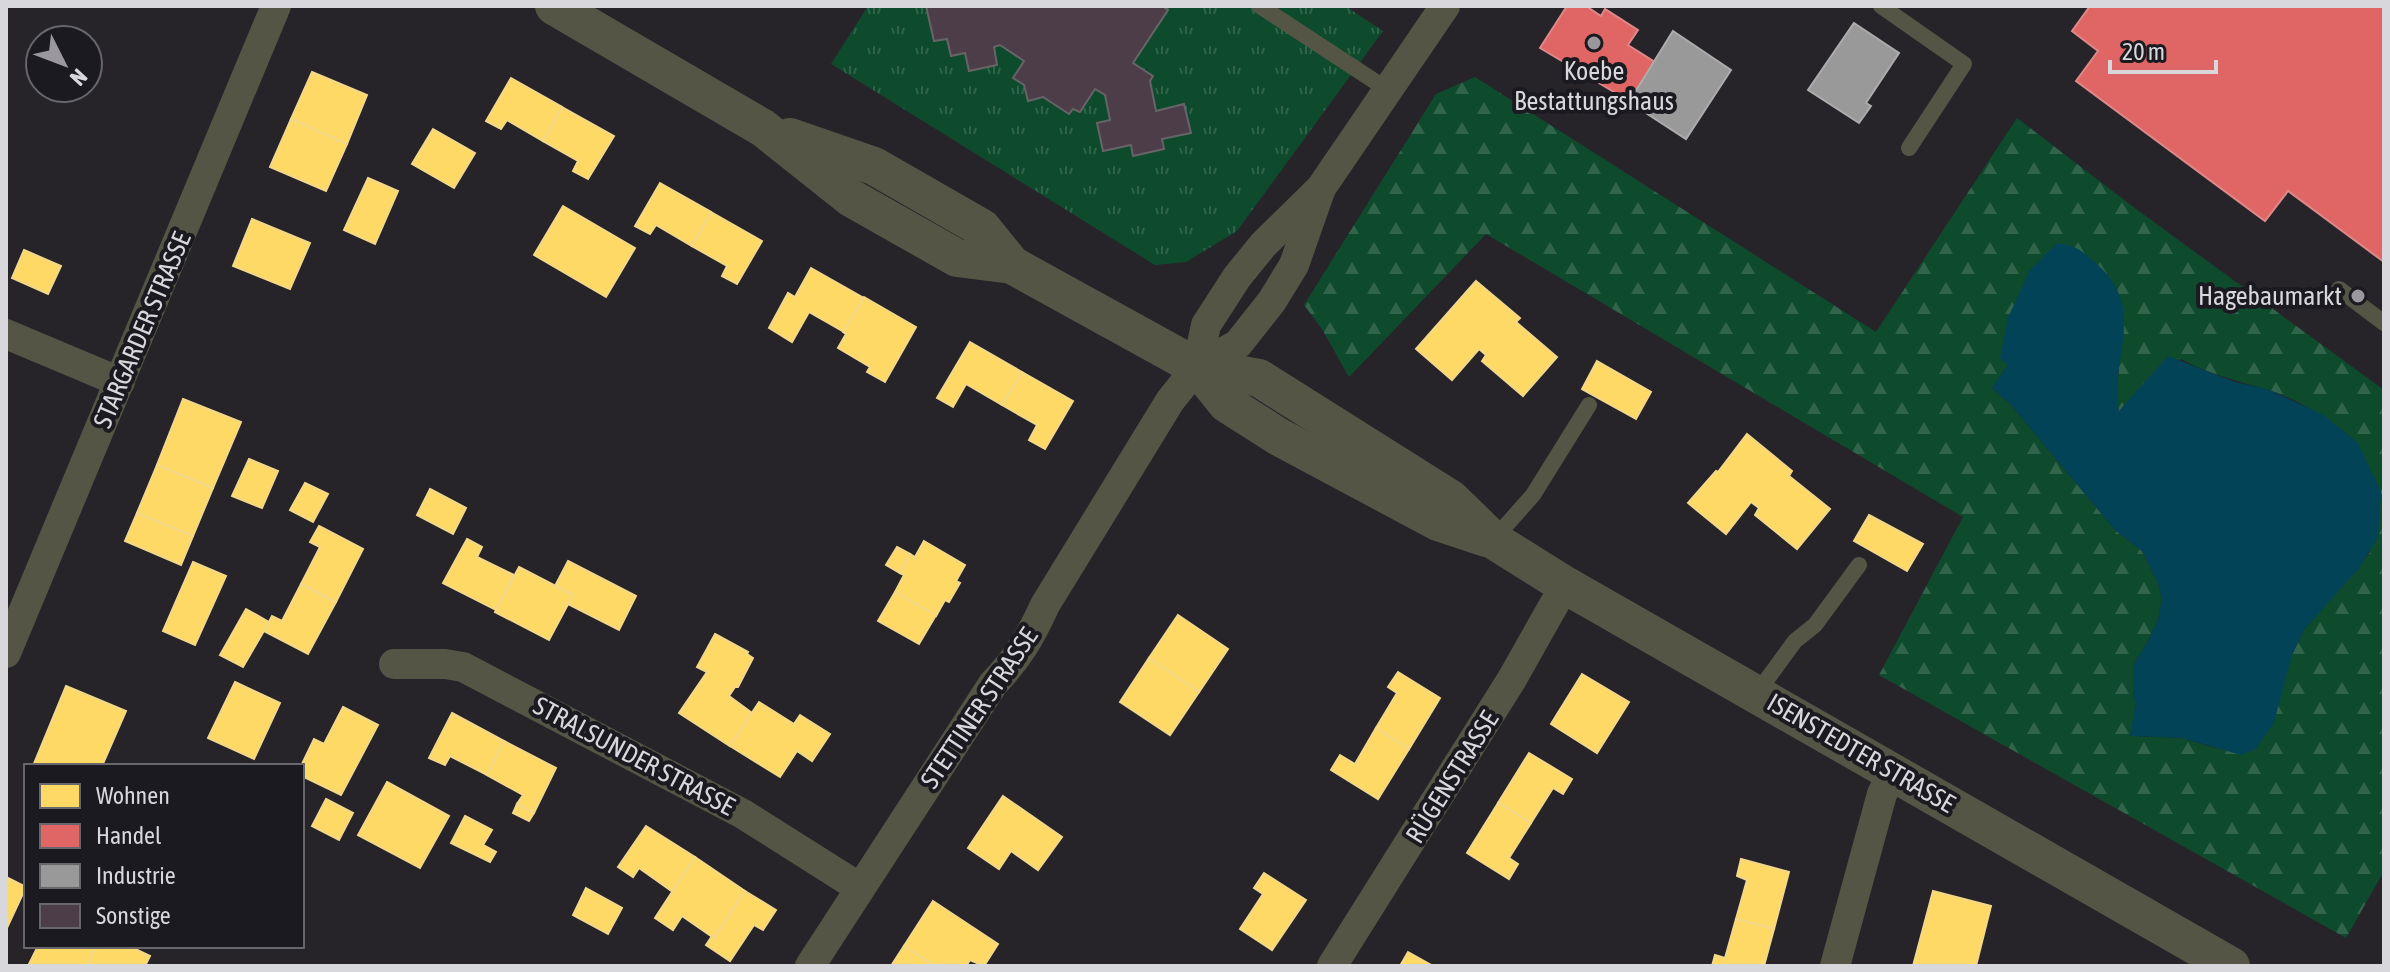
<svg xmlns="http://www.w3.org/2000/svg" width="2390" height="972" font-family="'Asap Condensed',sans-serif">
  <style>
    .grass { fill: url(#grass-tufts) }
    .forest { fill: url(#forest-firs); fill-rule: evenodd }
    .water { fill: #034358 }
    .homes { fill: #ffd966; stroke: #f3d889; stroke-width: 2 }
    .shops { fill: #e06666; stroke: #de8889; stroke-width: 2 }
    .industry { fill: #999; stroke: #acacad; stroke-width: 2 }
    .building { fill: #4c3d48; stroke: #666467; stroke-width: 2 }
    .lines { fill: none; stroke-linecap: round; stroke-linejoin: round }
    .service { stroke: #545545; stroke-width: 16 }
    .minor { stroke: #545545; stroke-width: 30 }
    .tertiary { stroke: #545545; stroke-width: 38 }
    .poi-dot { fill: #9a989d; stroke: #1b1a20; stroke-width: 3 }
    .labels { text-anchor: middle; stroke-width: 8; stroke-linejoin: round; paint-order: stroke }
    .poi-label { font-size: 26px; fill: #d8d7db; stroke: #1b1a20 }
    .street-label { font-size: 26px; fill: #d8d7db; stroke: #1b1a20 }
  </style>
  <defs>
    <pattern id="grass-tufts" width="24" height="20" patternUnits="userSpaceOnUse" patternTransform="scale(2)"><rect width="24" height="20" fill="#0e4b2d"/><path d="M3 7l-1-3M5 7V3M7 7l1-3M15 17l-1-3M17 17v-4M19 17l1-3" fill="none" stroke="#30644b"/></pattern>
    <pattern id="forest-firs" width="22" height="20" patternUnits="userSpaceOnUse" patternTransform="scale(2)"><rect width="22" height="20" fill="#0e4b2d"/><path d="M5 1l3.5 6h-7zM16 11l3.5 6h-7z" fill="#30644b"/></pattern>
  </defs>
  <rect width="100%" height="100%" fill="#262429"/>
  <path class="grass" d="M868,6H1345L1383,31L1237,231L1186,262L1155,265L831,64Z"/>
  <path class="forest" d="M1475,77L1876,332L2017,118L2136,209L2384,390V871L2346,938L1879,675L1963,517L1486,234L1349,377L1322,329L1304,305L1436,94ZM2181,359C2208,374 2235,380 2265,389C2300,399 2329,420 2358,443L2370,552L2304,630L2292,655L2282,686L2215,748L2182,738L2131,736L2136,703L2133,695V666L2148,641L2158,620L2162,599L2158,583L2142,551L2115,530L2011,405L1992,388L2008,365L2119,368L2116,396L2119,412Z"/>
  <path class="water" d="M2057,243C2081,247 2083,252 2100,267C2147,312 2109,359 2119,411L2168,356L2235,382L2267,389L2322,414L2358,443L2381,492L2378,537L2359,568L2304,630L2292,655L2274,722L2256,749L2241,755L2182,738L2130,736L2136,703L2133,695V666L2148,641L2158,620L2162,599L2158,583L2142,551L2115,530L2011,405L1992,388L2008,365L2000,358L2008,318L2030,270Z"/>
  <g class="homes">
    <path d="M312,72L367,95L347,144L291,119Z"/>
    <path d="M511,78L562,107L543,141L507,120L501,129L486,121Z"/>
    <path d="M562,107L614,136L588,179L573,171L578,161L543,141Z"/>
    <path d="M291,119L347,144L326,191L270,167Z"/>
    <path d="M433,129L475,153L454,188L412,164Z"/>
    <path d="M368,178L398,191L375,244L344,230Z"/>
    <path d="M660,183L711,212L692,246L656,225L650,234L635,226Z"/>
    <path d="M563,206L635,248L606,297L534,255Z"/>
    <path d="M711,212L762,241L737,284L722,276L727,266L692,246Z"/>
    <path d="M252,219L310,243L290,289L233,266Z"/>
    <path d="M24,250L61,266L48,294L12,278Z"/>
    <path d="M811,268L864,298L844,332L809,312L792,342L769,328L788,293L795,297Z"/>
    <path d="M1476,281L1520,318L1516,322L1557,357L1523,396L1482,361L1486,355L1479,349L1452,380L1416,349Z"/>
    <path d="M864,297L916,327L885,382L867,372L870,367L838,348L846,334L843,332Z"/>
    <path d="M970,342L1022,372L1002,405L966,384L953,407L937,398Z"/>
    <path d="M1597,361L1651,392L1636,419L1582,389Z"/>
    <path d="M1022,372L1073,401L1045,449L1029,440L1037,425L1002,405Z"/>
    <path d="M183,399L241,422L213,488L157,465Z"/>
    <path d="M1747,434L1792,471L1789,476L1830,509L1797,549L1755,515L1759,508L1751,502L1726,534L1688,503L1716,471L1718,472Z"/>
    <path d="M249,459L278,471L262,508L232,496Z"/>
    <path d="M157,465L213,488L193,536L137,513Z"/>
    <path d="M305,483L328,494L313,522L290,510Z"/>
    <path d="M430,489L466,508L453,534L417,515Z"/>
    <path d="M137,513L193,536L181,565L125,541Z"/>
    <path d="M1869,515L1923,544L1907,571L1854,541Z"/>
    <path d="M319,526L363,549L336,602L301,584L320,547L310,542Z"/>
    <path d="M467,539L482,547L477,557L514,575L496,610L443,583Z"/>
    <path d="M924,541L965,565L956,581L960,583L949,602L945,600L936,616L895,592L904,575L900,573L910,554L915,557Z"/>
    <path d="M897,547L910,554L900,573L886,565Z"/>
    <path d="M568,561L636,596L619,630L568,604L573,595L555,586Z"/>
    <path d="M193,562L226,576L195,645L163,631Z"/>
    <path d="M519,567L573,595L549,640L495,612Z"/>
    <path d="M301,584L336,602L308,654L264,631L272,616L282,621Z"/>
    <path d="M895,592L936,615L919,644L878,621Z"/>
    <path d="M246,609L269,622L243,667L220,655Z"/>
    <path d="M1178,615L1228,649L1199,692L1149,658Z"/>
    <path d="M715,634L748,652L747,654L753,658L738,687H735L729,696L752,713L730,746L679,713L707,672L697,667Z"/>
    <path d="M1149,658L1199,692L1170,735L1120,702Z"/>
    <path d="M1398,672L1440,698L1409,749L1376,728L1397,693L1388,687Z"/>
    <path d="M1582,674L1629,702L1597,753L1551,724Z"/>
    <path d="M235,682L280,703L254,759L208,738Z"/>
    <path d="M66,686L126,711L102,766H33Z"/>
    <path d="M759,702L794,724L800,715L830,734L812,761L797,751L780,777L730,746Z"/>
    <path d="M343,707L378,725L341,795L302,776L301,766L314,739L324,744Z"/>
    <path d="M452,713L504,741L487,775L450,756L445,765L429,758Z"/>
    <path d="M1376,728L1409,749L1378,799L1331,770L1340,755L1355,764Z"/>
    <path d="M504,741L556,768L534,813L517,804L523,795L487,775Z"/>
    <path d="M1529,753L1572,779L1563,794L1553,788L1531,823L1498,803Z"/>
    <path d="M387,782L449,816L420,868L358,835Z"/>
    <path d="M1003,796L1062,837L1038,870L1011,851L999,869L968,848Z"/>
    <path d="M326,799L353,813L339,840L312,826Z"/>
    <path d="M1498,803L1531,823L1509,858L1518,864L1509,879L1467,853Z"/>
    <path d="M517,804L534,813L529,821L513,813Z"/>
    <path d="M465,816L492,830L483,845L496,852L490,862L451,843Z"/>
    <path d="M646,826L695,857L673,892L639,868L633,877L618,867Z"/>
    <path d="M695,857L745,891L714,938L682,916L673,930L655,918Z"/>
    <path d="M1741,859L1789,872L1774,929L1736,919L1747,880L1737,876Z"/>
    <path d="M1264,873L1306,900L1272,950L1240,929L1263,894L1254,888Z"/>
    <path d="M6,877L26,887L6,930Z"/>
    <path d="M586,888L622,908L608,934L573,915Z"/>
    <path d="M745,891L776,910L763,930L754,925L730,961L706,945L712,936L714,938Z"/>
    <path d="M1933,891L1991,906L1976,966H1913Z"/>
    <path d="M933,901L998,944L984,966L970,960L966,966H935L904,946Z"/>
    <path d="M1736,919L1774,929L1764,966H1712L1715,955L1725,958Z"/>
    <path d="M38,946H96L87,966H28Z"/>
    <path d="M96,946H129L150,956L145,966H87Z"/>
    <path d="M904,946L935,966H891Z"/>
    <path d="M1408,952L1433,966H1400Z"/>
  </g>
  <g class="shops">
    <path d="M1567,6H1586L1601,16L1605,9L1638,30L1628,45L1655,62L1629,101L1540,48Z"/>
    <path d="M2090,6H2384V262L2288,191L2265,221L2076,81L2098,51L2072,31Z"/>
  </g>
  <g class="industry">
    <path d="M1854,23L1899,53L1866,103L1871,106L1859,123L1808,90Z"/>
    <path d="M1673,31L1731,70L1686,139L1629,102Z"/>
  </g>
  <path class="building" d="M926,6H1162L1168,10L1133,63L1153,76L1150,81L1156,111L1184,104L1191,133L1162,139L1164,149L1133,156L1131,145L1103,151L1097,123L1110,120L1105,95L1095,89L1080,112L1073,109L1069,114L1043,97L1028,101L1024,85L1013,78L1024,61L1000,45L994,47L997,65L969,71L965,53L951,56L947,39L934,41Z"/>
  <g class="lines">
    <g class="service">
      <path d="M1260,6L1388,90"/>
      <path d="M1881,6L1964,64L1909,148"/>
      <path d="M2339,289L2384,323"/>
      <path d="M1493,540L1533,495L1589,405"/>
      <path d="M1757,693L1795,641L1815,625L1859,565"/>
    </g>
    <g class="minor">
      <path d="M6,334L120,382"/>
      <path d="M1197,367L1206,325L1237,277L1263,245L1321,188L1445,6"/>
      <path d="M6,653L276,6"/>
      <path d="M394,664H445L463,667L743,814L860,888"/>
      <path d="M810,966L993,684C1018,658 1030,638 1045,605L1170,401L1197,367L1238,344L1272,301L1294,265L1321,188"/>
      <path d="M1332,966L1512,679L1565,585"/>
      <path d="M1835,966L1882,794L1893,771"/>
    </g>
    <g class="tertiary">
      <path d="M554,6L763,128L851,198L957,258L1012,265L1197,367L1259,378L1451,499L1493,540L1565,585L2231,966"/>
      <path d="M790,137L874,166L982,228L1012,265"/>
      <path d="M1197,367L1227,404L1279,437L1438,522L1486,538"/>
    </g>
  </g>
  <g class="poi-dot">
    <circle cx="1594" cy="43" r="8"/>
    <circle cx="2358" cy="296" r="8"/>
  </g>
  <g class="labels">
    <g class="poi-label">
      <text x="1594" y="80">Koebe<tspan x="1594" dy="30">Bestattungshaus</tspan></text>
      <text x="2342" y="305" text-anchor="end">Hagebaumarkt</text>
    </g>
    <g class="street-label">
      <text transform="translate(142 330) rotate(-67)" y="9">STARGARDER STRASSE</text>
      <text transform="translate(979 708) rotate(-56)" y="9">STETTINER STRASSE</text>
      <text transform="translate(1861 753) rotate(30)" y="9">ISENSTEDTER STRASSE</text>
      <text transform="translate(634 756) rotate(28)" y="9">STRALSUNDER STRASSE</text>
      <text transform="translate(1452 777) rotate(-58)" y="9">RÜGENSTRASSE</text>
    </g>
  </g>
  <rect width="2390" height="972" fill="none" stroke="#d8d7db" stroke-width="16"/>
  <rect x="24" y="764" width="280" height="184" fill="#1b1a20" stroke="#67666b" stroke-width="2"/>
  <rect x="40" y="784" width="40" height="24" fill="#ffd966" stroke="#67666b" stroke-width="2"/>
  <text x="96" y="804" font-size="24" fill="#d8d7db">Wohnen</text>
  <rect x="40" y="824" width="40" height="24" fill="#e06666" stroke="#67666b" stroke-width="2"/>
  <text x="96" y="844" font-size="24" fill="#d8d7db">Handel</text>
  <rect x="40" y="864" width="40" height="24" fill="#999999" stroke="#67666b" stroke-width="2"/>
  <text x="96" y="884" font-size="24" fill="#d8d7db">Industrie</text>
  <rect x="40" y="904" width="40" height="24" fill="#4c3d48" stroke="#67666b" stroke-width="2"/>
  <text x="96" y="924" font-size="24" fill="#d8d7db">Sonstige</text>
  <g transform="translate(64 64) rotate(132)"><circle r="38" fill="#1b1a20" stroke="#67666b" stroke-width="2"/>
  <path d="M0-6L14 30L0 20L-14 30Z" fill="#9a989d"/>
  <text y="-12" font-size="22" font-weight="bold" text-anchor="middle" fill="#d8d7db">N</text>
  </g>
  <path d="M2110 60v12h106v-12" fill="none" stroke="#d8d7db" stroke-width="4"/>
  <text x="2122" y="60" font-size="24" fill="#d8d7db" stroke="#1b1a20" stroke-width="6" paint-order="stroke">20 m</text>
</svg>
